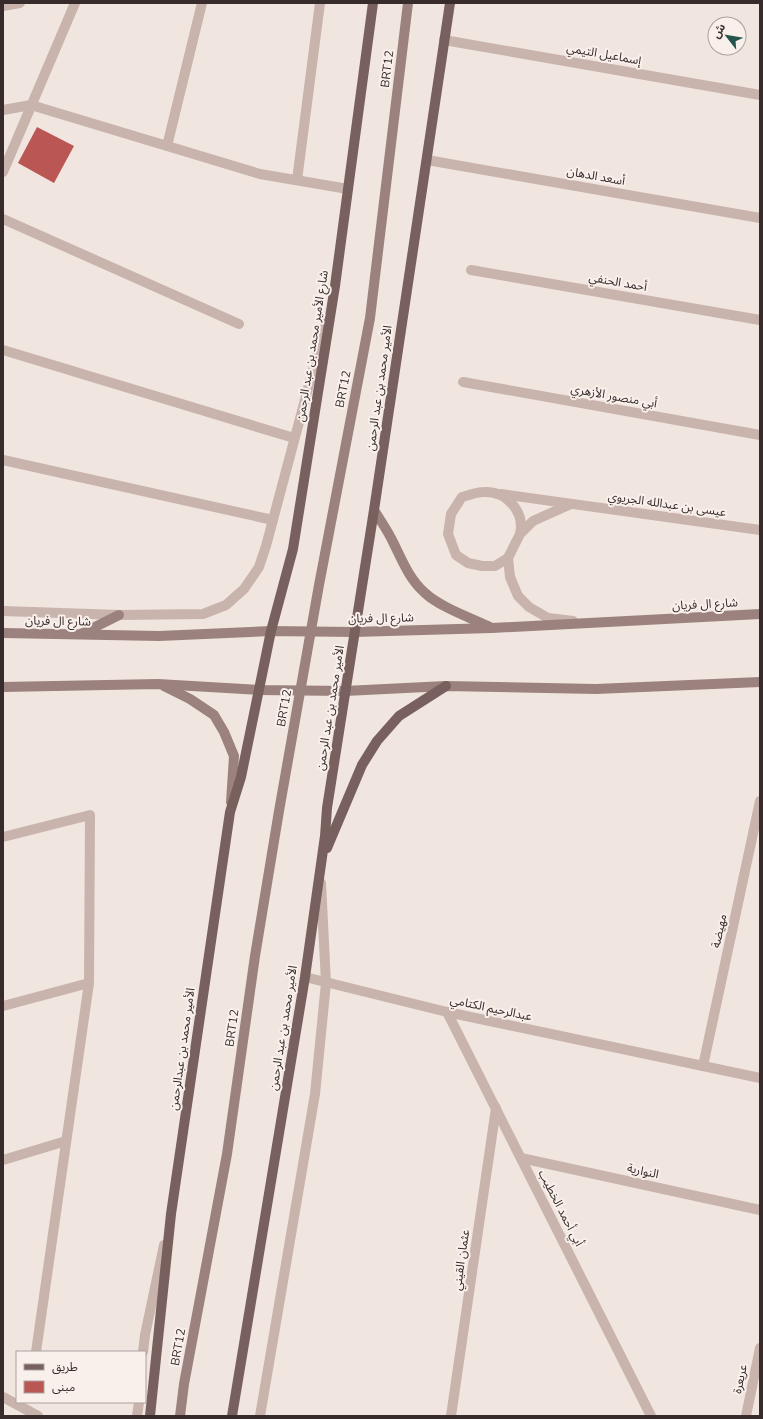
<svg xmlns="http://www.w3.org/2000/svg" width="763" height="1419" font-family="'Nunito Sans','Noto Sans Arabic',sans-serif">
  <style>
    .building { fill: #ba5754 }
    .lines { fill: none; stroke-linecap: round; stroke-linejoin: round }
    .street { stroke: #c8b3ad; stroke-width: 10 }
    .secondary { stroke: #9b827e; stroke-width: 10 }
    .primary { stroke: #77605d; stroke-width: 10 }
    .labels { text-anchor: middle; stroke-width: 4; stroke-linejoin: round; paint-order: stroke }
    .street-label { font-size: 12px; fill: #372c2b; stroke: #f9f0ec }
  </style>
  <rect width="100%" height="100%" fill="#f1e5e0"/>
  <path class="building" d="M37,127L74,146L54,183L18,163Z"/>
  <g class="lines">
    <g class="street">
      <path d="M3,6L20,3"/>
      <path d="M444,40L760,95"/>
      <path d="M3,110L31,105L260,174L348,189"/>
      <path d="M167,146L202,3"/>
      <path d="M427,160L760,218"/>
      <path d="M3,172L75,3"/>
      <path d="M297,180L320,3"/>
      <path d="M3,219L239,324"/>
      <path d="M471,270L760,320"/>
      <path d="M3,350L294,438"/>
      <path d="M463,382L760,435"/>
      <path d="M3,460L273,520"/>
      <path d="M501,494L760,530"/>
      <path d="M520,534C525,512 507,491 484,492C477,492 469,495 462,497L451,514L448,534L456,555L468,563L482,566H495L508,558L520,534L533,521L571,504"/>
      <path d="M508,558L510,577L518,596L529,607L548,618L573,621"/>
      <path d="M3,611L119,615L203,614L226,605L244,589L259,567L266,546L326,321"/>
      <path d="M3,837L90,815L89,983L36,1352"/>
      <path d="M305,977L447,1012L760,1078"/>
      <path d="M3,1006L89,983"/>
      <path d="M447,1012L651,1416"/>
      <path d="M703,1066L760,801"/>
      <path d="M521,1158L760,1210"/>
      <path d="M3,1160L66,1141"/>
      <path d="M143,1352L145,1335L164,1245"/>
      <path d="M3,1397L38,1416"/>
      <path d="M137,1416L139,1402"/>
      <path d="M260,1416L315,1094L326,983L321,883"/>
      <path d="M451,1416L496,1108"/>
      <path d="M746,1416L760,1348"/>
    </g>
    <g class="secondary">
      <path d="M374,510C380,520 388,531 393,542C402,560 409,579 425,593C440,607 471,618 490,627"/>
      <path d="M3,633L159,636L271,631L354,632L492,628L760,614"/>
      <path d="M81,634L119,615"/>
      <path d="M164,686L190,699L214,715L224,732L234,756L231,802"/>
      <path d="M3,687L158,684L259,690L345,691L446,686L596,689L760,682"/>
      <path d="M180,1416L184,1384L227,1154L255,956L279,811L319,585L370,318L408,3"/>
    </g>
    <g class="primary">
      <path d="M327,848L362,765L377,741L399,716L446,686"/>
      <path d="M150,1416L171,1214L230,812L241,777L271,631L293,549L335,286L373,3"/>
      <path d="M232,1416L305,977L325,836L327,808L374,510L450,3"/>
    </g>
  </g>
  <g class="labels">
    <g class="street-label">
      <text transform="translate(604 54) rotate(10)" y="4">إسماعيل التيمي</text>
      <text transform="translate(387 69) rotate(-83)" y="4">BRT12</text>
      <text transform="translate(596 176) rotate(10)" y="4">أسعد الدهان</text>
      <text transform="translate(618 282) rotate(10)" y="4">أحمد الحنفي</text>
      <text transform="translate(312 346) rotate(-81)" y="4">شارع الأمير محمد بن عبد الرحمن</text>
      <text transform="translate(379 388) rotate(-82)" y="4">الأمير محمد بن عبد الرحمن</text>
      <text transform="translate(343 389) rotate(-79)" y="4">BRT12</text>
      <text transform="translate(614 396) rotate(10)" y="4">أبي منصور الأزهري</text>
      <text transform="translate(667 504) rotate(8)" y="4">عيسى بن عبدالله الجريوي</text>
      <text transform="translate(705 604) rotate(-3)" y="4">شارع ال فريان</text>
      <text transform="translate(381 618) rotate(-1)" y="4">شارع ال فريان</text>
      <text transform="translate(58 621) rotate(1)" y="4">شارع ال فريان</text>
      <text transform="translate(284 708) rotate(-80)" y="4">BRT12</text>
      <text transform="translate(330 708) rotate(-81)" y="4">الأمير محمد بن عبد الرحمن</text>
      <text transform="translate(719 931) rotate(-78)" y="4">مهيضة</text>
      <text transform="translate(491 1008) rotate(12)" y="4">عبدالرحيم الكتامي</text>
      <text transform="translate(232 1028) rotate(-82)" y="4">BRT12</text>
      <text transform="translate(283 1028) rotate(-81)" y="4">الأمير محمد بن عبد الرحمن</text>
      <text transform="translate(182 1049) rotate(-82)" y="4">الأمير محمد بن عبدالرحمن</text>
      <text transform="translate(643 1171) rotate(12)" y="4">النوارية</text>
      <text transform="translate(561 1208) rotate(63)" y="4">أبي أحمد الخطيب</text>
      <text transform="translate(461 1260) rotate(-82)" y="4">عثمان القيني</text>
      <text transform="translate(178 1347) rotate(-80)" y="4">BRT12</text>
      <text transform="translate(740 1379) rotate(-78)" y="4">عريعرة</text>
    </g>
  </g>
  <rect width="763" height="1419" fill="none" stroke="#372c2b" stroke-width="8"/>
  <rect x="16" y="1351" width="130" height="52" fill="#f9f0ec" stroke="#aba29f"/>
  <rect x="24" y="1364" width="20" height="6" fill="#77605d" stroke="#aba29f"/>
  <text x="52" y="1371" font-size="12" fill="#372c2b">طريق</text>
  <rect x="24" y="1381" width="20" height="12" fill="#ba5754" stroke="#aba29f"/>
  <text x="52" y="1391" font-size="12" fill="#372c2b">مبنى</text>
  <g transform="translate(727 36) rotate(301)"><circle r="19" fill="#f9f0ec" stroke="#aba29f"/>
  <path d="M0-3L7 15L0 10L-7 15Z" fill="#24554d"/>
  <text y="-6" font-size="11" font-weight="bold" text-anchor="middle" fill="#372c2b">ش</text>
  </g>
</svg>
